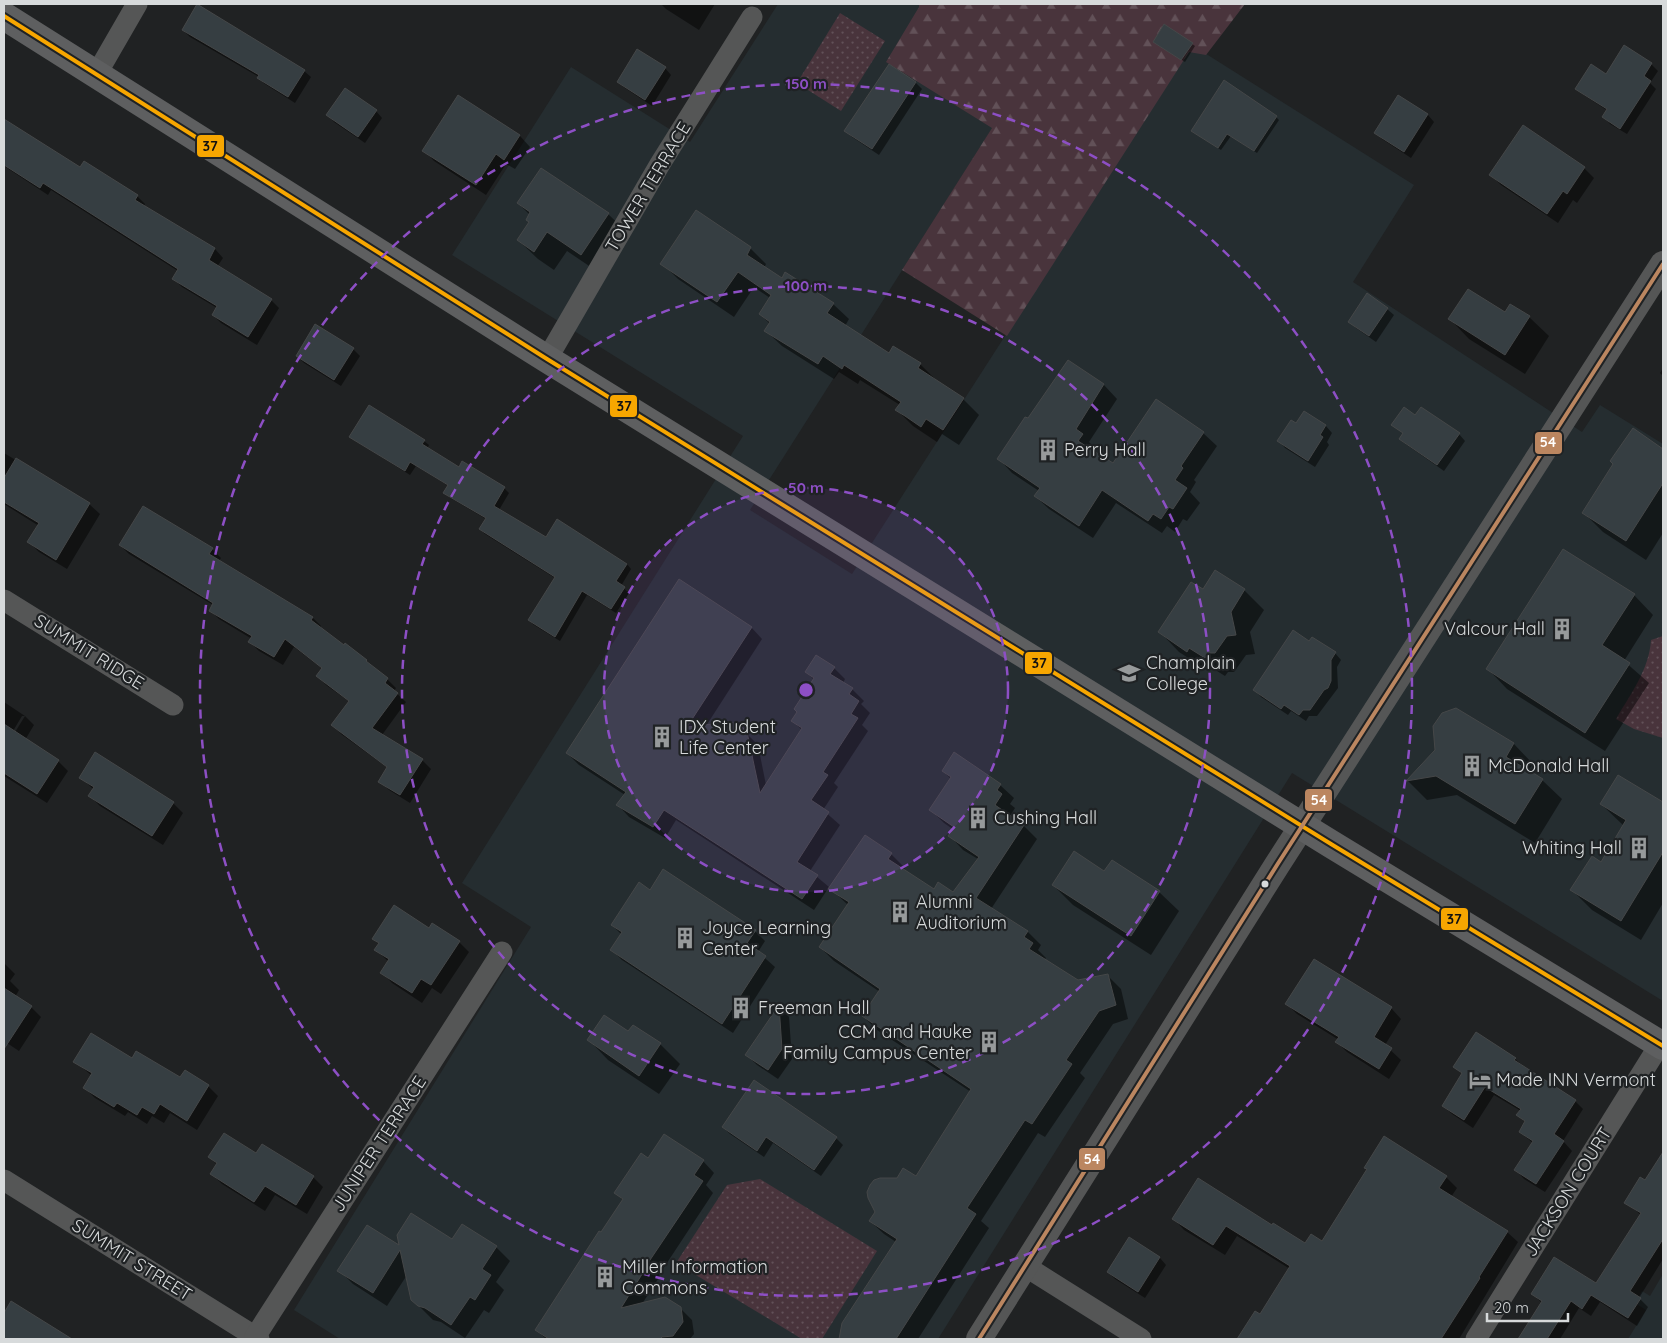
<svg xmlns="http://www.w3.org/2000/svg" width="1667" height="1343" font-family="Quicksand,sans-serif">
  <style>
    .built { fill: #252d30 }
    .grass { fill: url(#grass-dots) }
    .forest { fill: url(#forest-firs) }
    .shadow { fill: #0007 }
    .building { fill: #363e42; stroke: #454748 }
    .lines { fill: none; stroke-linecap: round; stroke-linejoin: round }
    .minor { stroke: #555656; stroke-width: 21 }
    .tertiary { stroke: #555656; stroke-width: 26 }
    .primary { stroke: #5e5f60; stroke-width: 28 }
    .bus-1-casing { stroke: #1f2224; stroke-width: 8 }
    .bus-2-casing { stroke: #1f2224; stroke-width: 8 }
    .bus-1 { stroke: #f7a600; stroke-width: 4 }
    .bus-2 { stroke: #bb8660; stroke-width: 4 }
    .ring { fill: none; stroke: #8d4fc5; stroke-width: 2.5; stroke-dasharray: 9 6 }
    .bus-dot { fill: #d7dadb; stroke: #1f2224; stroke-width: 2 }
    .labels { text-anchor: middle; stroke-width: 4.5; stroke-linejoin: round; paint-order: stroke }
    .street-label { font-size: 18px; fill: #d7dadb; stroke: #1f2224 }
    .poi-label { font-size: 18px; fill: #d7dadb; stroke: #1f2224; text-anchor: start }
    .centre { fill: #8d4fc5; stroke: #1f2224; stroke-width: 2.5 }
    .ring-label { font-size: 15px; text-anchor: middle; font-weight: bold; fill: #8d4fc5; stroke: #1f2224; stroke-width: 4.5; stroke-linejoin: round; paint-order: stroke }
    .line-badge { stroke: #1f2224; stroke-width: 2 }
    .badge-label { font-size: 14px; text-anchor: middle; font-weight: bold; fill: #fff }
    .pale-badge-label { font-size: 14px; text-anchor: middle; font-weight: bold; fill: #111 }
  </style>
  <defs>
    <pattern id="grass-dots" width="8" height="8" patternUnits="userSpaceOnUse" patternTransform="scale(1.25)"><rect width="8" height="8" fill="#49343c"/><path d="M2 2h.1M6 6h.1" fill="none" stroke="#625158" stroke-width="1.8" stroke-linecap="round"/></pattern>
    <pattern id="forest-firs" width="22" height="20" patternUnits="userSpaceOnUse" patternTransform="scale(1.25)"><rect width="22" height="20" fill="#49343c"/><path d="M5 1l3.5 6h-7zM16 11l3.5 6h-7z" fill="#625158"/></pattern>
  </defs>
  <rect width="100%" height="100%" fill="#202223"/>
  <g class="built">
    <path d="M778,4H925L993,127L750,510L852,574L1192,45L1414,185L1353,282L1582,432L1600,405L1663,444V1001L1292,773L938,1339H340L294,1310L531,927L462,883L743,436L452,255L571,67L690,142Z"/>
    <path d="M1663,1274V1339H1628L1646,1310L1635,1303L1642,1291L1650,1296Z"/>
  </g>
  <g class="grass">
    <path d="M840,13L885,41L841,111L797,83Z"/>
    <path d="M1663,636V738L1634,729L1616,719C1631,693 1649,670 1651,640Z"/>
    <path d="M760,1179L877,1251L822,1339H802L676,1263L727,1185Z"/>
  </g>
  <path class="forest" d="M919,4H1245L1206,55L1189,52L1007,336L902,270L992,128L886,62L919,7Z"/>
  <g class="shadow">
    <path d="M661,4H715L699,30L666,9Z"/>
    <path d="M183,30L304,71L311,77L295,103L265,84L258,78L259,77L190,37Z"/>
    <path d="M1192,44L1195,46L1185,62L1158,45Z"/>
    <path d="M1651,64L1658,71L1650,83L1656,89L1627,134L1610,124L1604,117L1608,111L1584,95L1577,89L1606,75Z"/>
    <path d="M889,66L916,83L922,89L879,155L852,137L846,131Z"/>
    <path d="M665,68L671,75L652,106L625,88L618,82Z"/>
    <path d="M459,97L520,136L530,147L515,169L506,164L486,195L434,161L424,150Z"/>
    <path d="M1399,97L1428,115L1434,122L1411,158L1382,139L1376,132Z"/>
    <path d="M376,111L382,118L365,143L334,122L328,115Z"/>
    <path d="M1276,117L1279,120L1257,153L1231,136L1221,150L1196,133Z"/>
    <path d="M4,120L80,169L137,196L145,204L144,207L215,249L223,258L217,267L271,300L279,308L257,345L221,323L213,315L217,308L182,287L173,278L178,271L51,190L48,195L4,166Z"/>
    <path d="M1584,168L1594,178L1577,203L1573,200L1558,223L1501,185L1491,175Z"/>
    <path d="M541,169L608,214L628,233L601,274L567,251L554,270L538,259L518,240L530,222V215L518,203Z"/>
    <path d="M697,212L750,248L766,264L764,268L782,280L833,304L849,319L845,326L889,354L920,364L936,380L963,399L979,415L959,445L942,434L937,442L913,426L897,410L900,405L860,380L858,384L839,372L834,379L782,346L766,331L770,324L760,314L770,298L754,287L734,317L678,279L662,263Z"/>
    <path d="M1387,309L1394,315L1376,342L1356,328L1350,322Z"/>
    <path d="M1505,314L1529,317L1549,336L1525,374L1469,339L1450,319Z"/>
    <path d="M353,349L360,356L341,386L304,363L297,356Z"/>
    <path d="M1068,362L1104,385L1117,399L1089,442L1095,448L1093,452L1113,465L1203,433L1217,446L1194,480L1196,482L1190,492L1200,503L1187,521L1183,519L1175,532L1167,526L1162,533L1116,503L1093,538L1049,509L1035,496L1039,491L1012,473L999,459L1028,420Z"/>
    <path d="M1663,368V376L1660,373Z"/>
    <path d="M1304,413L1326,426L1332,433L1327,442L1329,445L1315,467L1285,448L1279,441L1297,425Z"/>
    <path d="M1416,416L1459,434L1465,441L1444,471L1407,445L1400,439L1404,434L1393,425Z"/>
    <path d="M351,437L424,441L429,445L427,449L459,468L504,488L509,493L499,510L546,538L627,564L631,569L621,586L629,593L616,613L587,595L560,641L534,625L529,620L555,578L485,534L480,529L486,519L449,497L445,492L449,486L416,466L410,475L356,441Z"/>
    <path d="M1661,449L1663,452V533L1646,560L1603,532L1584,513Z"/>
    <path d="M4,453L89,504L100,514L67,569L39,552L29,542L39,526L4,504Z"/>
    <path d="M120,545L212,549L221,558L218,562L313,618L321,626L320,628L366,661L387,679L396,688L394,691L406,702L382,735L422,760L431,769L410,803L389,790L380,781L388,768L341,734L333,725L350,702L326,685L318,676L323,669L294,647L283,665L259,651L250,642L252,639L219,619L210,610L213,605L129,554Z"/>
    <path d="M1216,572L1244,590L1264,610L1250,632L1255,654L1246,655L1234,672H1228L1225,676L1209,666L1207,670L1179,652L1160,632L1203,591Z"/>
    <path d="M1634,595L1653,615L1624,661L1649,683L1605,751L1507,689L1488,669Z"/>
    <path d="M751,627L762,639L706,726L738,725L758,745L766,785L802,730L793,721L814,680L807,672L834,668L845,679L843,683L852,689L864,701L861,704L870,713L862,725L868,731L834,783L838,787L823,810L840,825L810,871L829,887L814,910L676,820L665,838L629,817L618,805L625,795L579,765L567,753Z"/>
    <path d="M1309,642L1335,653L1341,660L1337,667L1338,688L1317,716H1309L1306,721L1291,711L1288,715L1261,697L1255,690Z"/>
    <path d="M4,702L25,716H22L10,736L12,737L25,716L34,725L25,740L58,761L68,771L47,803L4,776Z"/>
    <path d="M1456,709L1514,744L1533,764L1528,771L1542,780L1562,799L1535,843L1457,795L1427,800L1408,781L1436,750Z"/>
    <path d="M943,771L1000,785L1014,798L1010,804L1015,808L1010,816L1024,826L1037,839L991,909L1028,932L1041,945L1038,950L1046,958L1044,960L1078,981L1108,976L1121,989L1128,1019L1113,1024L1080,1073L1085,1078L1045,1137L1038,1133L981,1221L989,1228L918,1339H842L841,1334L896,1242L884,1234L870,1221L876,1212L917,1178L971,1092L877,1030L863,1016L880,992L834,961L820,947L848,905L830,888L865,837L891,854L905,868L903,870L934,891L954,894L978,859L963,850L950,836L954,830L944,823L931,810L951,779Z"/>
    <path d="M1618,776L1663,804V903L1641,940L1592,910L1572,890L1601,863L1624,826L1601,804Z"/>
    <path d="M81,777L173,803L183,813L163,845L100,806L90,796L94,790Z"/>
    <path d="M1053,885L1159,892L1179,911L1151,955L1073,905Z"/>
    <path d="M650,891L755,931L765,941L758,952L775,967L733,1033L622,960L612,950L622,935L612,925Z"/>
    <path d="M429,930L459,942L469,952L441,994L432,988L422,1003L392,983L382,972L389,962L376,950L379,944L373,939Z"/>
    <path d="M1314,960L1391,1008L1401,1019L1385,1045L1401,1060L1389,1079L1347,1052L1337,1042L1339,1040L1297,1014L1287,1004Z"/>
    <path d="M4,963L15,974L10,981L19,990L15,997L31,1007L41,1017L19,1051L4,1041Z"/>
    <path d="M780,1007L789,1017L792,1059L778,1079L757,1065L747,1055Z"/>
    <path d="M629,1033L660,1044L680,1064L659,1094L608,1060L589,1040Z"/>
    <path d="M1515,1059L1524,1067L1575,1101L1583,1109L1563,1141L1572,1151L1545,1192L1524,1179L1516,1170L1533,1143L1520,1132L1526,1123L1518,1115L1521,1111L1494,1095L1473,1128L1452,1114L1443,1106L1463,1075L1455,1067Z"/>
    <path d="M75,1061L181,1079L208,1086L218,1096L197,1130L170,1113L164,1123L152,1116L147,1124L128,1112L125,1116L95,1098L85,1088L92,1076Z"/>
    <path d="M723,1127L836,1138L843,1145L821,1176L773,1143L764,1157L730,1134Z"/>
    <path d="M256,1155L313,1177L323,1187L307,1214L275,1195L265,1211L222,1184L212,1174L217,1165L210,1157Z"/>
    <path d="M1663,1156V1259L1639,1298L1648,1307L1637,1326L1600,1302L1591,1316L1579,1308L1560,1339H1520L1542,1303L1533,1294L1596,1285L1641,1215L1626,1202L1646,1182Z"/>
    <path d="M649,1160L703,1161L714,1173L706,1185L713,1193L659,1275L660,1276L642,1304L680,1308L692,1320L694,1334L690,1339H546L537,1330L624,1201L616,1193Z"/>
    <path d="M1446,1177L1457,1188L1451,1197L1507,1232L1518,1242L1459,1339H1238L1255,1313L1260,1316L1290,1269L1237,1236L1225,1255L1184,1230L1174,1219L1273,1226L1306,1244L1322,1243Z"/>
    <path d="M463,1225L496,1247L510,1261L496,1282L504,1290L489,1313L484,1310L465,1338L441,1322L433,1320L412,1299L407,1275L387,1306L353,1284L339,1270L401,1248L453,1241Z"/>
    <path d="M1129,1239L1160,1258L1166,1265L1145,1298L1115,1279L1108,1272Z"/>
    <path d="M11,1303L63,1338L62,1339H4V1315Z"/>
  </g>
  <g class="building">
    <path d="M197,4L305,70L288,97L257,78L259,75L182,30Z"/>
    <path d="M1164,24L1193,43L1181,60L1153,42Z"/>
    <path d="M1624,45L1652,63L1644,76L1651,81L1620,129L1602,117L1607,109L1575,89L1591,64L1606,74Z"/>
    <path d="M637,49L666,67L645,100L617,82Z"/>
    <path d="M889,64L916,82L872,149L844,131Z"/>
    <path d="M1224,80L1277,116L1254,151L1227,134L1218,148L1191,131Z"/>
    <path d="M345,88L377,110L358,137L326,115Z"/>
    <path d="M458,95L520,135L504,160L496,154L476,185L422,151Z"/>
    <path d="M1398,95L1428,114L1404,152L1374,133Z"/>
    <path d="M4,119L80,167L84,161L138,195L135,200L215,248L209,260L272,299L248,337L212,315L217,306L172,279L178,269L43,183L40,188L4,165Z"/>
    <path d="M1523,125L1585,167L1567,194L1563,191L1547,214L1489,175Z"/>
    <path d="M541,168L609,213L581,255L547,232L534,252L517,240L529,222L526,220L530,212L517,203Z"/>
    <path d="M696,210L751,247L747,255L782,278L785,272L834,303L827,313L889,353L893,346L921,363L918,368L964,398L943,430L926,419L921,427L905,416L895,410L901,402L844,365L842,369L823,356L818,364L764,331L770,322L759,314L771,295L738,272L717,302L660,264Z"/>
    <path d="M1468,289L1505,312L1510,304L1530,316L1505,355L1448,319Z"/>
    <path d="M1367,293L1388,308L1369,336L1348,322Z"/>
    <path d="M315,324L354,348L334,380L296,356Z"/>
    <path d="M1068,360L1104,384L1076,429L1083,434L1078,441L1113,463L1156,399L1204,432L1181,466L1183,468L1175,480L1187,488L1173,509L1169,507L1161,519L1153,514L1148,521L1102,490L1079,526L1034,496L1040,488L997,459L1025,417L1028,418Z"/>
    <path d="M369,405L425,440L422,444L459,467L462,461L505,487L494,506L546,537L557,519L627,564L616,581L625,587L611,609L582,591L555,637L528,620L555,577L479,529L486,518L443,493L448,485L410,462L405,471L349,437Z"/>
    <path d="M1404,407L1415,415L1421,407L1460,433L1437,465L1399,439L1403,433L1391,425Z"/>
    <path d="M1304,411L1326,425L1320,435L1323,437L1308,461L1277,441L1291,420L1296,423Z"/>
    <path d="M1633,428L1663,449V483L1626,541L1582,513L1613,464L1610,461Z"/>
    <path d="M16,458L90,503L56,560L27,542L39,523L4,502V478Z"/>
    <path d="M143,506L213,548L209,554L313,617L311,620L344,645L345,643L367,660L366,661L388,678L385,683L398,693L372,728L423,759L400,795L378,782L387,767L331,725L349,701L316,676L322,668L285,639L274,657L248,642L252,636L209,611L213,603L119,545Z"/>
    <path d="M1563,549L1635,594L1602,645L1630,663L1585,733L1486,669Z"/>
    <path d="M1215,570L1245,589L1231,612L1236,635L1227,636L1215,653H1208L1205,658L1189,648L1187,652L1158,632L1191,582L1203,589Z"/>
    <path d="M679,579L752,627L687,727L729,722L739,724L747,732L760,793L802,728L791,721L797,712L794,709L814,678L805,672L816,655L835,667L830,674L853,688L849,694L859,701L851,714L858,718L823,772L828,775L811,800L829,812L797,862L818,875L802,899L664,810L653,827L616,805L626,792L566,753Z"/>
    <path d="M1293,630L1309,641L1312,637L1336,652L1331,660V681L1328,688L1324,690L1310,710H1303L1299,715L1284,705L1281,709L1253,690Z"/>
    <path d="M1456,708L1514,743L1506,757L1543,779L1515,824L1436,776L1406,781L1435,750L1433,726L1442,713Z"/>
    <path d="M4,724L59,760L37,794L4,773Z"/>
    <path d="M95,752L174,802L152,836L88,796L94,787L79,778Z"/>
    <path d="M954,752L1001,784L997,790L1002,794L995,805L1024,825L976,898L1028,931L1024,937L1033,943L1029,949L1078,980L1108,974L1116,1005L1099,1011L1066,1060L1072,1064L1032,1124L1025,1120L967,1208L976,1214L896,1339H839L842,1323L897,1239L869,1221L875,1212L868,1198L867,1192L870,1185L874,1180L880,1178H897L903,1168L916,1176L971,1089L862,1016L880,989L819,947L849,902L828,889L865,835L892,853L888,859L934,889L938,882L953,892L979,857L948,836L954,827L929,810L951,777L942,771Z"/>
    <path d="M1618,775L1663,802V852L1621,921L1570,890L1592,856L1601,862L1626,820L1600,804Z"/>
    <path d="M1074,851L1104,871L1112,860L1160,891L1131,936L1052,885Z"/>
    <path d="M663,869L756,930L747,943L766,956L722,1024L610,950L622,932L611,925L639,882L650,890Z"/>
    <path d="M394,905L429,928L432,923L460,941L431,985L421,979L412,993L380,973L389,959L374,950L379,943L372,939Z"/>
    <path d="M1314,959L1392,1007L1374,1037L1392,1048L1379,1069L1335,1042L1339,1037L1285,1004Z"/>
    <path d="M4,988L32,1006L4,1049Z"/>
    <path d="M779,1005L782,1049L768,1070L745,1055Z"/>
    <path d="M604,1015L628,1031L633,1025L661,1043L639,1076L587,1040Z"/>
    <path d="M1476,1032L1516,1058L1514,1060L1576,1100L1554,1134L1564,1141L1536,1184L1514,1170L1533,1141L1519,1132L1525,1121L1516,1115L1521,1109L1485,1087L1464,1120L1442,1106L1462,1073L1453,1067Z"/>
    <path d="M91,1033L132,1058L136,1051L180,1077L185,1070L209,1085L187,1121L160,1104L154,1114L142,1107L137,1115L117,1103L114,1107L83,1088L92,1073L73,1062Z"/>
    <path d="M754,1080L837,1137L814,1170L766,1137L757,1151L722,1127Z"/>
    <path d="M224,1133L256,1153L262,1144L314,1176L296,1205L265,1186L254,1202L210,1174L217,1163L208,1157Z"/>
    <path d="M664,1134L704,1160L694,1175L703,1181L648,1263H649L621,1308L665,1297L681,1307L683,1322L673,1336L662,1337L660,1339H549L535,1330L599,1231L601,1232L623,1199L614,1193L641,1153L648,1158Z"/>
    <path d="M1384,1136L1447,1176L1439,1188L1508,1231L1479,1277L1480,1278L1441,1339H1237L1255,1311L1260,1314L1290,1266L1226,1226L1213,1245L1172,1219L1198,1178L1272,1225L1273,1223L1305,1243L1311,1234L1322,1241L1367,1169L1364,1168Z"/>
    <path d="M1663,1152V1239L1630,1291L1641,1298L1628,1318L1591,1295L1582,1309L1571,1301L1547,1339H1518L1542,1301L1531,1294L1554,1257L1596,1283L1641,1213L1624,1203L1640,1177L1645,1180Z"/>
    <path d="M411,1213L452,1239L462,1224L497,1246L482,1269L491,1275L475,1300L470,1297L451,1325L425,1308L418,1306L411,1300L400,1250L373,1293L337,1271L367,1225L399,1245L397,1235Z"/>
    <path d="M1129,1237L1160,1257L1138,1292L1107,1272Z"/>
    <path d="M11,1301L72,1339H4V1313Z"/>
  </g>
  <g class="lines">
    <g class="minor">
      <path d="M96,75L137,4"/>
      <path d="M547,359L660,164L752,17"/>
      <path d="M4,600L173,705"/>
      <path d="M4,1180L259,1339"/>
      <path d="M1025,1266L1141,1339"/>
      <path d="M255,1337L502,952"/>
      <path d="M1476,1339L1660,1044"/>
    </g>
    <path class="tertiary" d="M979,1339L1277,865L1663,264"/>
    <path class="primary" d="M4,16L547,359L1331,844L1663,1046"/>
    <g class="bus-1-casing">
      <path id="bus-1" d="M4,16L547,359L1331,844L1663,1046"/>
    </g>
    <g class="bus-2-casing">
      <path id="bus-2" d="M979,1339L1277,865L1663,264"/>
    </g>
    <use href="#bus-1" class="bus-1"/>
    <use href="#bus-2" class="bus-2"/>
  </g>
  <circle cx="806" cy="690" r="202" fill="#8d4fc5" fill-opacity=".12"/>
  <g class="ring">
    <circle cx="806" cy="690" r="202"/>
    <circle cx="806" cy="690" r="404"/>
    <circle cx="806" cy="690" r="606"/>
  </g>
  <defs>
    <g id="building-bare" transform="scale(1.725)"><path d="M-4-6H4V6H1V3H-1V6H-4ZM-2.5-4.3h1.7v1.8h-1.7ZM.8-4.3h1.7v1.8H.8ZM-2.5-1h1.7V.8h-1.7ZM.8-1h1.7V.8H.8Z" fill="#979a9b" stroke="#1f2224" stroke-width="2.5" paint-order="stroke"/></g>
    <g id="university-bare" transform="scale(1.725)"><path d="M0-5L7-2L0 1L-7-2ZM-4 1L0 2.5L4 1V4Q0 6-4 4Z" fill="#979a9b" stroke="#1f2224" stroke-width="2.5" paint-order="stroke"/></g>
    <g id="hotel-bare" transform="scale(1.725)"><path d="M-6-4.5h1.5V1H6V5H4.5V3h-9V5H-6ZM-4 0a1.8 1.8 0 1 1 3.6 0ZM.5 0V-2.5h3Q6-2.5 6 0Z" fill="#979a9b" stroke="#1f2224" stroke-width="2.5" paint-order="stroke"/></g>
  </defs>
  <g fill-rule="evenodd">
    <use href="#building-bare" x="1048" y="450"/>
    <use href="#building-bare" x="1562" y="629"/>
    <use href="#university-bare" x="1129" y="673"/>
    <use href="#building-bare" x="662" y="737"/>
    <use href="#building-bare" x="1472" y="766"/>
    <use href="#building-bare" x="978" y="818"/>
    <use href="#building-bare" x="1639" y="848"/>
    <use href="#building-bare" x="900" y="912"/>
    <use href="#building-bare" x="685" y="938"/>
    <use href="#building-bare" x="741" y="1008"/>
    <use href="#building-bare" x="989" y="1042"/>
    <use href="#hotel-bare" x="1480" y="1080"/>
    <use href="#building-bare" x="605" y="1277"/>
  </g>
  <circle class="bus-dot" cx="1265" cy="884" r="4.5"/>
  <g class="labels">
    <g class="street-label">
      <text transform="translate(648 187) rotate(-59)" y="6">TOWER TERRACE</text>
      <text transform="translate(89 652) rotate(32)" y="6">SUMMIT RIDGE</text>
      <text transform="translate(379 1144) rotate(-57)" y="6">JUNIPER TERRACE</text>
      <text transform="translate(1568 1192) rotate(-58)" y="6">JACKSON COURT</text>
      <text transform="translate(132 1260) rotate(32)" y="6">SUMMIT STREET</text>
    </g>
    <g class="poi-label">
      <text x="1064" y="456">Perry Hall</text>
      <text x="1545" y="635" text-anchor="end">Valcour Hall</text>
      <text x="1146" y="669">Champlain<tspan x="1146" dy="21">College</tspan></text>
      <text x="679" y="733">IDX Student<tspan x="679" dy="21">Life Center</tspan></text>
      <text x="1488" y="772">McDonald Hall</text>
      <text x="994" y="824">Cushing Hall</text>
      <text x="1622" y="854" text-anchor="end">Whiting Hall</text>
      <text x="916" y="908">Alumni<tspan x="916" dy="21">Auditorium</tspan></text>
      <text x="702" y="934">Joyce Learning<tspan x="702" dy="21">Center</tspan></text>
      <text x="758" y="1014">Freeman Hall</text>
      <text x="972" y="1038" text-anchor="end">CCM and Hauke<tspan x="972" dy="21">Family Campus Center</tspan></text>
      <text x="1496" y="1086">Made INN Vermont</text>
      <text x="622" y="1273">Miller Information<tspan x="622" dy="21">Commons</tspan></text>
    </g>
  </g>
  <circle cx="806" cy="690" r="8" class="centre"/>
  <g class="ring-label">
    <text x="806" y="89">150 m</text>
    <text x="806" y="291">100 m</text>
    <text x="806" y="493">50 m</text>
  </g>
  <g class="line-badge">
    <rect x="196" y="134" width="29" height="24" rx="5" fill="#f7a600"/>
    <rect x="609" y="394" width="29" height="24" rx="5" fill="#f7a600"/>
    <rect x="1534" y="431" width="29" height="24" rx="5" fill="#bb8660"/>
    <rect x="1024" y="651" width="29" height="24" rx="5" fill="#f7a600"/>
    <rect x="1304" y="788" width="29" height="24" rx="5" fill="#bb8660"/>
    <rect x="1440" y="907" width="29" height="24" rx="5" fill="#f7a600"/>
    <rect x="1078" y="1147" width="28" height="24" rx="5" fill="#bb8660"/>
  </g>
  <g class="badge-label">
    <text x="1548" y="447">54</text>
    <text x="1319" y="805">54</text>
    <text x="1092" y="1164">54</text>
  </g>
  <g class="pale-badge-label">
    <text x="210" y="151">37</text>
    <text x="624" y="411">37</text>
    <text x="1039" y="668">37</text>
    <text x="1454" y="924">37</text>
  </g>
  <rect width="1667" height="1343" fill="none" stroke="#d7dadb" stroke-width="10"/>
  <path d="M1487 1313v8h81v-8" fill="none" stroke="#d7dadb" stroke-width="2.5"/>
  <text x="1494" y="1313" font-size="15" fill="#d7dadb" stroke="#1f2224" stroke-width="4" paint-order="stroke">20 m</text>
</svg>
